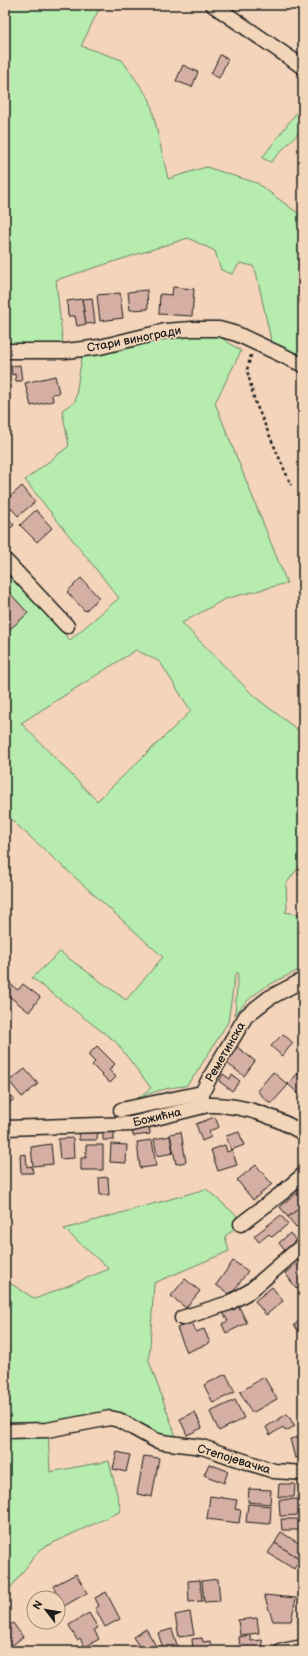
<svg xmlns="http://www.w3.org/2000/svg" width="308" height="1656" font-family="'Balsamiq Sans',sans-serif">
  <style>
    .green { fill: #b6edaf; stroke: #698466; fill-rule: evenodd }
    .building { fill: #d6afa4; stroke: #1c1c1c }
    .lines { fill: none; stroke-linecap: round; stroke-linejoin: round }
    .minor-casing { stroke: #1c1c1c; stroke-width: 17 }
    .path { stroke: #1c1c1c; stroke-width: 2.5; stroke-dasharray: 3 3; stroke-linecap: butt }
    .minor { stroke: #f3d6b9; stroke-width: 14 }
    .labels { text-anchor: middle; stroke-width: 3.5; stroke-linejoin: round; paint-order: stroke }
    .street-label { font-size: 12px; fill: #1c1c1c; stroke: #f3d6b9 }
  </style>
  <rect width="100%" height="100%" fill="#f4d4ba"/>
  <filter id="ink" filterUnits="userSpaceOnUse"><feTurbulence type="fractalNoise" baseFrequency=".025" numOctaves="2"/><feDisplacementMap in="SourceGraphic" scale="8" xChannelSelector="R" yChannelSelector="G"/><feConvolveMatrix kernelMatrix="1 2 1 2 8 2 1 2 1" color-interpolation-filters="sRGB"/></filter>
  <g filter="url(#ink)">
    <g class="green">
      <path d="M5,5H101L81,46L122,60L150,100L168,179L206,167L257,183L303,217V359L273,349L256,272L253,266L240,263L232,274L221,270L215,251L188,238L56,280L63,345L5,348Z"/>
      <path d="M303,104V128L271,162L262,158Z"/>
      <path d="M216,334L241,351L215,403L287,583L225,599L182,623L255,697L303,734V861L286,884L287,909L285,912L303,915V968C276,981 253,990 235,1015L238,972L235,975L228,1022L197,1072L186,1086C167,1087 152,1092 135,1100L151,1088L116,1042L32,978L60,952L126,1000L163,957L5,814V570L70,640L119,598L25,480L69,446L62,410L75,402L83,349L180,335ZM136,650L160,662L191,711L97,801L21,723Z"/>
      <path d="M206,1189L237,1216L241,1224L225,1236L229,1251L154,1283L149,1361L179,1445L125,1423L48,1430L50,1472L109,1461L121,1511L40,1549L5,1595V1280L35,1299L109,1269L64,1229Z"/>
    </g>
    <g class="building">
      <path d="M220,55L228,59L219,78L211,74Z"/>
      <path d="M183,65L198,72L192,87L176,81Z"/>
      <path d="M173,287L194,289L192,316L159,314L160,294L172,295Z"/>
      <path d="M147,290L148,309L130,310L128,292Z"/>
      <path d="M120,293L123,318L100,321L97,295Z"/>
      <path d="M92,298L95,323L86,324L82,299Z"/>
      <path d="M82,299L86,324L77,326L75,316H68L67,301Z"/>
      <path d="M20,365L22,381H16L15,374L12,375L11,366Z"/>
      <path d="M55,376L59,393L52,394L53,401L31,406L25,383Z"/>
      <path d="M22,486L35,502L18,516L5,501Z"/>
      <path d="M36,510L52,528L37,542L20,525Z"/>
      <path d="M5,515L14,525L5,533Z"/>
      <path d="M81,578L99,598L85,611L67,592Z"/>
      <path d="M8,591L28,613L8,631L5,628V594Z"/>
      <path d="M303,869V879L298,874Z"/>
      <path d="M6,981L18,990L23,984L40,997L29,1012L5,993Z"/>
      <path d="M283,1034L293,1043L282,1056L271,1046Z"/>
      <path d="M97,1046L115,1064L109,1070L116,1077L110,1083L92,1065L95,1062L88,1055Z"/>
      <path d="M236,1046L255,1061L244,1076L224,1061Z"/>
      <path d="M25,1069L38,1084L22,1097L9,1081Z"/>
      <path d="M273,1072L288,1085L271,1104L257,1091Z"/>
      <path d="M298,1073L303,1078V1098L288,1084Z"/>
      <path d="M223,1074L230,1079L232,1075L240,1081L232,1091L219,1081Z"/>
      <path d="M5,1090L14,1099L5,1107Z"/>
      <path d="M215,1117L219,1127L209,1131L211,1137L202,1141L196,1124Z"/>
      <path d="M149,1124L150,1134L133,1136L132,1126Z"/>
      <path d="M80,1127H98L97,1140H79Z"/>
      <path d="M114,1128V1140H103V1129Z"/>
      <path d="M181,1132L186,1162L176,1164L170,1134Z"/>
      <path d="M239,1132L244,1145L231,1150L226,1136Z"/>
      <path d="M170,1136L173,1153L157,1156L154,1139Z"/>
      <path d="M73,1138L74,1158L60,1159L58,1139Z"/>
      <path d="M152,1140L156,1166L140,1168L137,1142Z"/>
      <path d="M51,1144L53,1164L33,1166L31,1147Z"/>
      <path d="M111,1144L127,1145L126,1163L110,1162Z"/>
      <path d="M86,1145H103V1170H81V1158H86Z"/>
      <path d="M225,1145L227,1152L232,1150L237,1165L218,1171L211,1150Z"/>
      <path d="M26,1154L27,1167L32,1166L33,1173H21L20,1155Z"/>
      <path d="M256,1165L272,1184L253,1200L237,1180Z"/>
      <path d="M108,1177L109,1195H100L99,1178Z"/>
      <path d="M297,1193L303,1201V1205L288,1217L280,1207Z"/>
      <path d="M303,1205V1222L296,1227L288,1217Z"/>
      <path d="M281,1215L288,1224L272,1237L269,1234L259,1242L254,1236Z"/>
      <path d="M290,1233L298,1243L286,1252L279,1243Z"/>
      <path d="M303,1259V1285L297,1289L285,1273Z"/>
      <path d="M233,1261L248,1271L231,1295L216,1285Z"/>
      <path d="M185,1279L200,1291L186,1308L171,1296Z"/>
      <path d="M272,1287L283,1301L266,1315L255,1301Z"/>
      <path d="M238,1305L247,1323L226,1333L222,1324L228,1321L223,1313Z"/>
      <path d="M303,1318V1336H302L294,1325Z"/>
      <path d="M192,1322L196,1332L204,1329L210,1343L187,1352L177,1328Z"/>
      <path d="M226,1374L235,1392L213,1403L204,1385Z"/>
      <path d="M264,1377L277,1399L252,1413L240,1392Z"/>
      <path d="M235,1400L244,1418L219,1431L210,1412Z"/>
      <path d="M195,1412L202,1428L187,1435L180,1419Z"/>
      <path d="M287,1414L295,1426L286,1431L283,1427L270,1435L266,1427Z"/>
      <path d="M303,1436V1456L295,1458L290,1439Z"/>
      <path d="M117,1452L130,1455L126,1472L113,1469Z"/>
      <path d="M144,1456L159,1458L152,1497L137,1494Z"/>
      <path d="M209,1464L228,1471L224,1483L204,1475Z"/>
      <path d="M279,1484H295L294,1497H278Z"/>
      <path d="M249,1489L271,1490L270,1504L248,1502Z"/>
      <path d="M210,1496L237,1500L235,1509L241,1510L239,1523L207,1519Z"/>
      <path d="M299,1499L300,1515L280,1516L279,1500Z"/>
      <path d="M248,1504L271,1506L270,1524L246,1522Z"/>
      <path d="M281,1519H301V1530H282Z"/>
      <path d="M281,1532L303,1546V1555L300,1559L275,1543Z"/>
      <path d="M275,1543L300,1559L294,1569L268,1553Z"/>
      <path d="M76,1574L87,1593L64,1606L53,1586Z"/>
      <path d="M301,1577H303V1598H302Z"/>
      <path d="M218,1579L220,1601L204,1602L202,1581Z"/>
      <path d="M200,1580L202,1601L189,1602L188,1581Z"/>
      <path d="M106,1592L120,1619L105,1627L95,1608L99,1606L95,1598Z"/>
      <path d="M264,1595L296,1598L291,1621H273Z"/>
      <path d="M190,1612L194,1635L179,1637L175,1615Z"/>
      <path d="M89,1613L98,1628L94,1630L99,1639L85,1647L80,1638L77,1640L69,1625Z"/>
      <path d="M303,1615V1627L298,1623Z"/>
      <path d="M257,1618L259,1633L240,1635L238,1620Z"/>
      <path d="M13,1623L23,1637L7,1649L5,1647V1629Z"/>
      <path d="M146,1629L159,1651H142L133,1637Z"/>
      <path d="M172,1629L178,1648L164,1651L158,1633Z"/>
      <path d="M250,1635L251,1641L262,1640L263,1647L240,1650L239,1637Z"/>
      <path d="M202,1638L203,1642L210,1641L211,1651H193L192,1639Z"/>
    </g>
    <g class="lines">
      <g class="minor-casing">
        <g id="minor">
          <path d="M213,5L303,67"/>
          <path d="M5,351H66L100,347L165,331L192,329H219L237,334L303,365"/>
          <path d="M5,560L67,626"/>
          <path d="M202,1106V1093L210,1077L246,1016L269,998L303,980"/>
          <path d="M121,1110L202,1093"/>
          <path d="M5,1128L132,1124L208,1105C241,1104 274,1116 303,1133"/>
          <path d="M241,1224L282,1193L303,1175"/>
          <path d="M182,1318L229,1303L250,1291L303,1245"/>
          <path d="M5,1431L47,1430L110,1418L119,1420L155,1440L162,1442L202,1447L274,1471L303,1473"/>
          <path d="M282,1651L303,1647"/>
        </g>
      </g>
      <path class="path" d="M251,355L247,370L255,402L291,485"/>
      <use href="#minor" class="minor"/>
    </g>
  </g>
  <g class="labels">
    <g class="street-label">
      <text transform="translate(134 339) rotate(-11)" y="4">Стари виногради</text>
      <text transform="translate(225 1052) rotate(-60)" y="4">Реметинска</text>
      <text transform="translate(157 1117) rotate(-13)" y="4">Божићна</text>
      <text transform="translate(234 1459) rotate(17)" y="4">Степојевачка</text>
    </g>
  </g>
  <rect width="308" height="1656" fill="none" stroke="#f3d6b9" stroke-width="20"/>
  <rect x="10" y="10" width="288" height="1636" fill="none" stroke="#1c1c1c" stroke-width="1.5" filter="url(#ink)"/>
  <g transform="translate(46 1610) rotate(301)"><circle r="19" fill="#f3d6b9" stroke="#9d8c7a"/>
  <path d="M0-3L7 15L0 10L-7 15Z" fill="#1c1c1c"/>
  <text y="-6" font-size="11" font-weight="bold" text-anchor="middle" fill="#1c1c1c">N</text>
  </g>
</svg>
